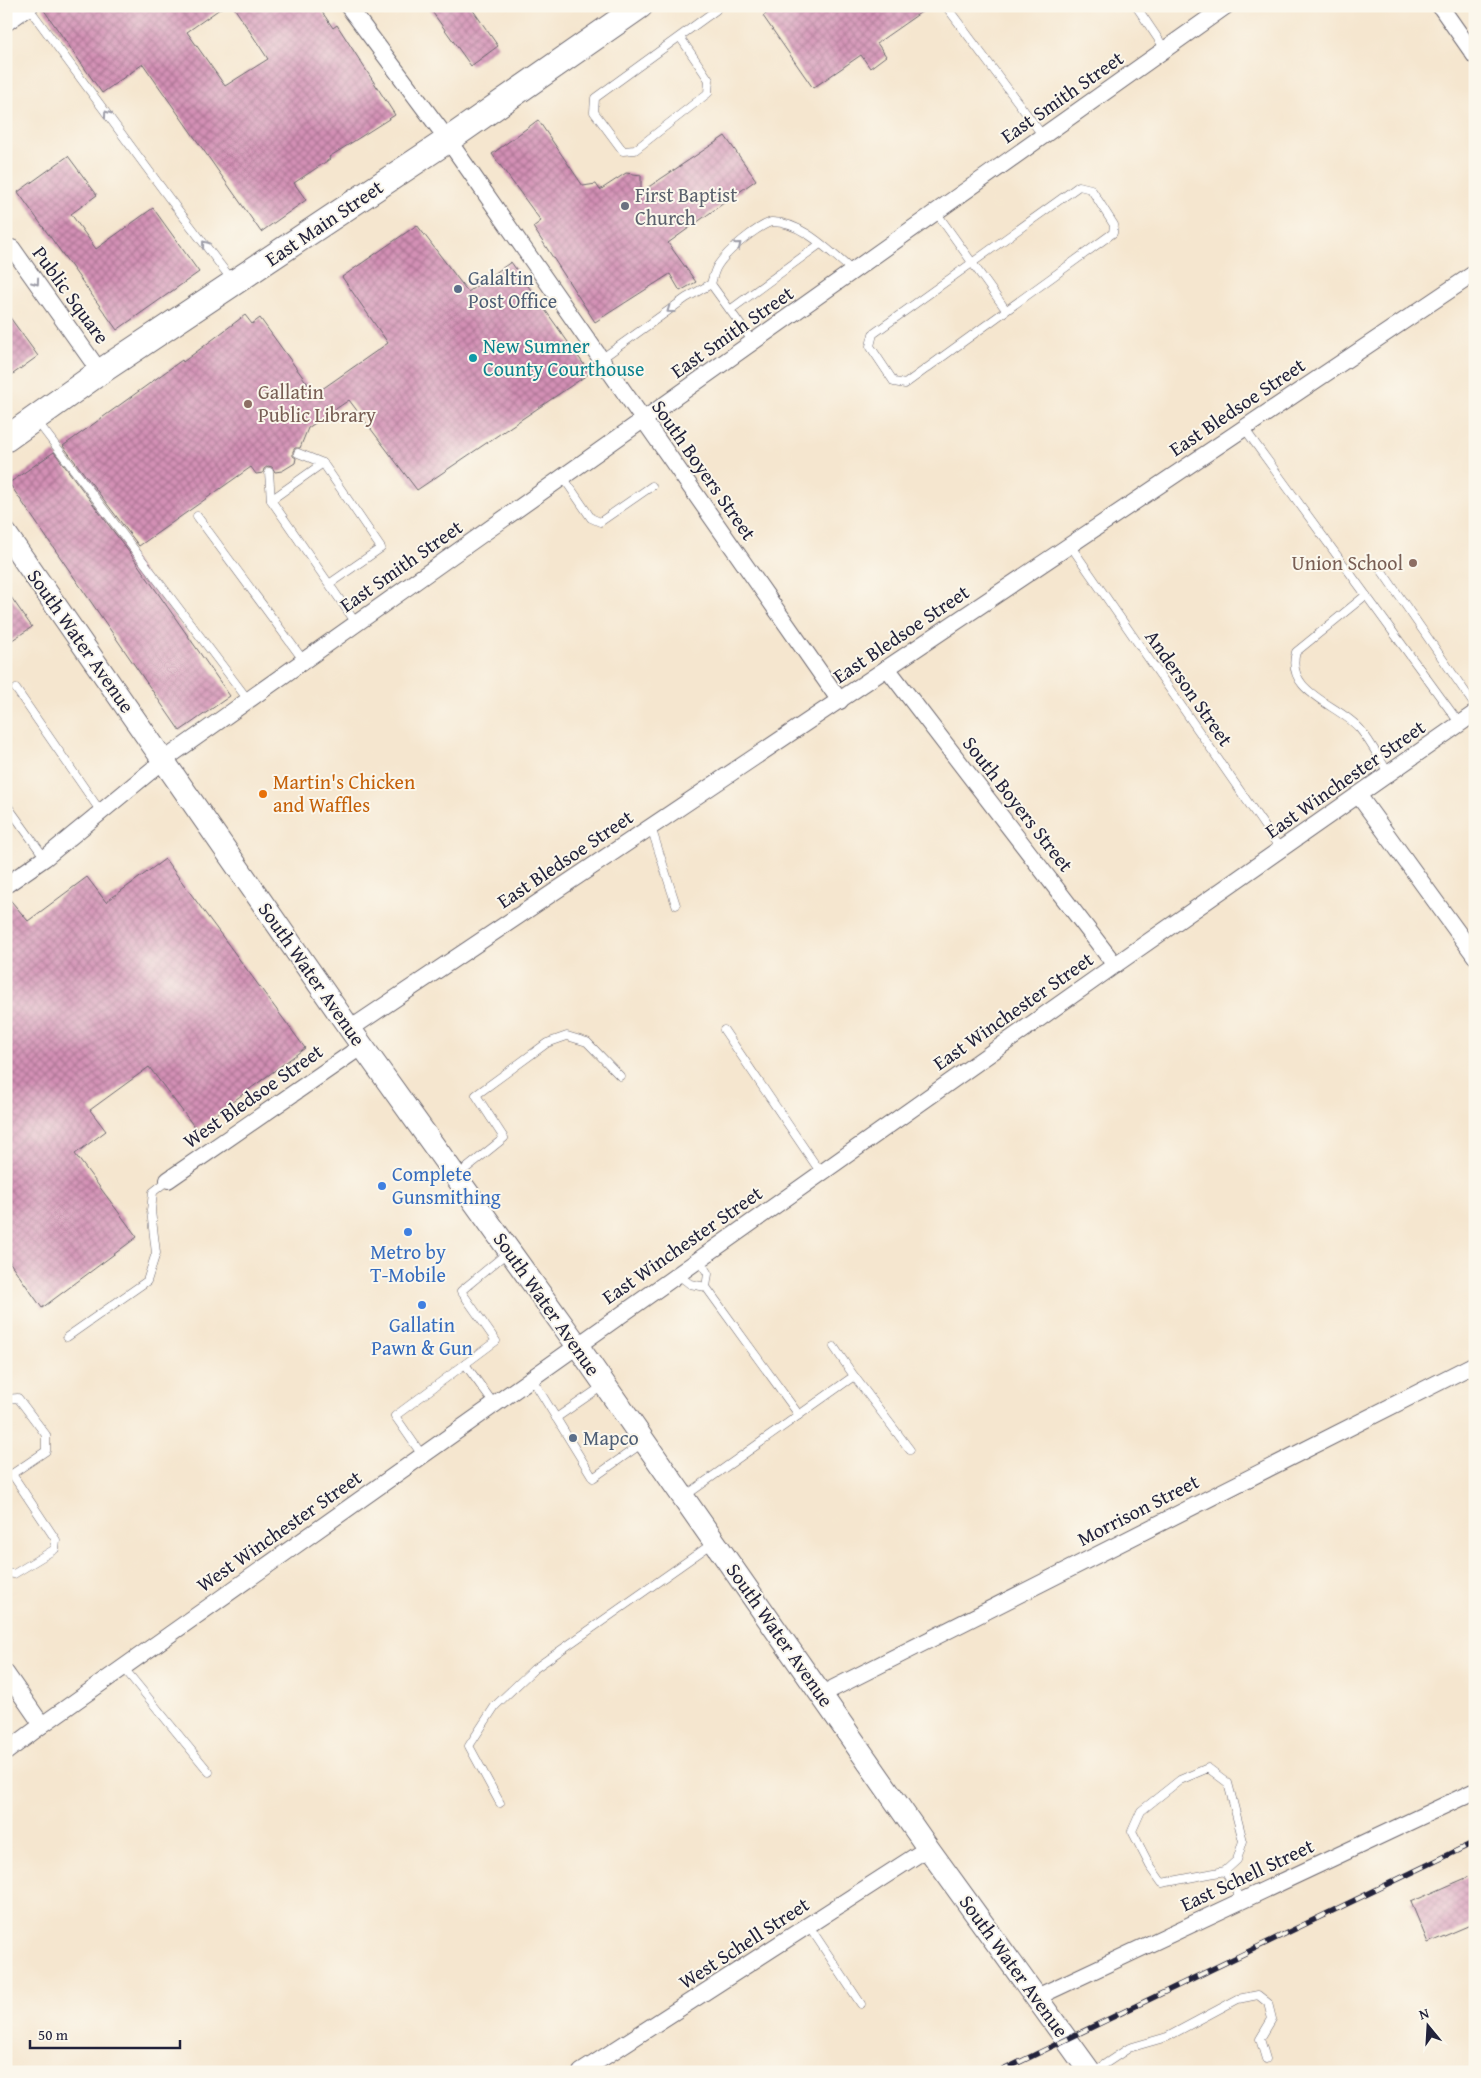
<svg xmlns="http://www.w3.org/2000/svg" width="1481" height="2078" font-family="'Gentium Book Plus',serif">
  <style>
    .building { fill: url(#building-cross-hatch) }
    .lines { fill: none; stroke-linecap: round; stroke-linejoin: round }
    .lane-casing { stroke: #6c676f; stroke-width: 9 }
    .street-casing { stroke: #6c676f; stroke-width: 18 }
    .secondary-casing { stroke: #6c676f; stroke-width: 24 }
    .primary-casing { stroke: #6c676f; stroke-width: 27 }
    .lane { stroke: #fff; stroke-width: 8 }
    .street { stroke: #fff; stroke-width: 16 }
    .secondary { stroke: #fff; stroke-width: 22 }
    .primary { stroke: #fff; stroke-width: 25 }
    .rail-casing { stroke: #22223b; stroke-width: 5.5 }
    .rail { stroke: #fbf7ec; stroke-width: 4; stroke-dasharray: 11; stroke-linecap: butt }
    .oneway { stroke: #9c9ca7 }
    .worship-dot { fill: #6b7280; stroke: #fbf7ec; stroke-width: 2 }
    .service-dot { fill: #5c6f8a; stroke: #fbf7ec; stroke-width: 2 }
    .culture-dot { fill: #0f9aa8; stroke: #fbf7ec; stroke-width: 2 }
    .education-dot { fill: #8d6e63; stroke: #fbf7ec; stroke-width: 2 }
    .food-dot { fill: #e8710a; stroke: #fbf7ec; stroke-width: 2 }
    .shop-dot { fill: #3f7fe0; stroke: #fbf7ec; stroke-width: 2 }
    .labels { text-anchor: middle; stroke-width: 4; stroke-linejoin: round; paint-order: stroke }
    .street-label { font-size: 20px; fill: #22223b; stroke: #fbf7ec }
    .worship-label { font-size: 20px; fill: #5b616d; stroke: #fbf7ec; text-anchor: start }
    .service-label { font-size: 20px; fill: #4e5e75; stroke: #fbf7ec; text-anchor: start }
    .culture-label { font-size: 20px; fill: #0d838f; stroke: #fbf7ec; text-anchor: start }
    .education-label { font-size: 20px; fill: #785e54; stroke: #fbf7ec; text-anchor: start }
    .food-label { font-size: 20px; fill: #c56008; stroke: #fbf7ec; text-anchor: start }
    .shop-label { font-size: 20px; fill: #366cbe; stroke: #fbf7ec }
  </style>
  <defs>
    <pattern id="building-cross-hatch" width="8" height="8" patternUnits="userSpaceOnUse" patternTransform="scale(1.25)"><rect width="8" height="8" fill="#d390b5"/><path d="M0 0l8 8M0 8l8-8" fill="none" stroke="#ab7594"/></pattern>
  </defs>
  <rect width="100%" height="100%" fill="#fbf7ec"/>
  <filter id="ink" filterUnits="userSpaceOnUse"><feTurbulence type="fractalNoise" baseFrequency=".02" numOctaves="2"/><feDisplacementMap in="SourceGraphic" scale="10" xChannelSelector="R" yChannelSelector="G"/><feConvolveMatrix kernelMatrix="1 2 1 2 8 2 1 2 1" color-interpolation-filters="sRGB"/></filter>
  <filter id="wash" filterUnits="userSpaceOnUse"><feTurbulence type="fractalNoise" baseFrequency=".0096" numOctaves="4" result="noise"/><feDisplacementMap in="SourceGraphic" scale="20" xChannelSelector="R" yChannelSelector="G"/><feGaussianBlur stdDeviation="1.12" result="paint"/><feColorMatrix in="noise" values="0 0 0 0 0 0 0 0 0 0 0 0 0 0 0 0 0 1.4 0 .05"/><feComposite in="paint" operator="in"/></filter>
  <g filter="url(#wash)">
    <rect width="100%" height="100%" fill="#f5e6cf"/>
    <g id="blocks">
      <g class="building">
        <path d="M41,6H224L187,32L225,86L268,59L233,6H318L333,28L337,25L395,115L329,157L330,159L294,183L306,200L261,232L143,64L102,93Z"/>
        <path d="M428,6H470L498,46L471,66Z"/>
        <path d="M777,6H930L877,43L886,56L870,68L861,55L813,88L763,16Z"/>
        <path d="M538,120L583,186L596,184L600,190L626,173L641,175V192L725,136L756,180L668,243L696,282L680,291L670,274L595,322L533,227L541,221L492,154Z"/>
        <path d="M68,156L97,195L71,214L96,249L153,208L199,272L117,330L18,192Z"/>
        <path d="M417,225L468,292L511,262L590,373L417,490L349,400L308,428L300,448H295L293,451V456L296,458L295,463L282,471L275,472L272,467L268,466L264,469L263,473L256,474L251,467L139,546L63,446L182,360L183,362L245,315L252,324L260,318L315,394L388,343L342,277Z"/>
        <path d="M6,312L38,356L6,379Z"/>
        <path d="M54,452L129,552L230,696L180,731L9,483Z"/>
        <path d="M6,590L32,627L6,644Z"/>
        <path d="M165,859L305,1048L196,1129L149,1067L90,1110L106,1131L75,1154L137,1237L42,1308L6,1257V895L28,921L87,877L106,902Z"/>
        <path d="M1475,1874V1923L1428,1943L1411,1902Z"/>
      </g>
    </g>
  </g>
  <g filter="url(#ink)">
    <use href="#blocks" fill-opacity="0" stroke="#6c676f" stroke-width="1"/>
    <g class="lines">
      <g class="lane-casing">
        <g id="lane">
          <path d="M946,6L1043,136"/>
          <path d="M1136,6L1165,49"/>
          <path d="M28,7L169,198L232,280"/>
          <path d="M680,37L709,80L708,93L635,150L623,151L594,112L595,98L716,10L713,6"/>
          <path d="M1079,186L1091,189L1114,225L1113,233L905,384L894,382L870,346L873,334Z"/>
          <path d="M936,212L1006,310"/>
          <path d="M711,284L753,342"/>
          <path d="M730,310L820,244"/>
          <path d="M601,359L686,298L711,284C713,277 714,271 718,265C728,250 755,228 771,222C802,221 831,253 853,271"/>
          <path d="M37,421L249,701"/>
          <path d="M1244,428L1460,724"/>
          <path d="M298,453L323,463"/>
          <path d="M269,472L271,500"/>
          <path d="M563,477L591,518L600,522L652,486"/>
          <path d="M197,516L304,661"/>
          <path d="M1070,545L1281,850"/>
          <path d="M1377,564L1475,706"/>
          <path d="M329,584L381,548L323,463L271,500L356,623"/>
          <path d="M1366,595L1296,652C1284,693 1339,704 1360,729C1371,742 1380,760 1389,774"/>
          <path d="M16,689L101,812"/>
          <path d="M6,804L45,858"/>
          <path d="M651,827L676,905"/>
          <path d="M724,1030L821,1173"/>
          <path d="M458,1175L504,1138L476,1095L547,1043L567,1036L587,1042L620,1076"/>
          <path d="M699,1259L708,1274L706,1287"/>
          <path d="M677,1274L690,1284L706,1287L799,1415L685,1496"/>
          <path d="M67,1337L147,1281L156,1253L151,1211L153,1192L168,1180"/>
          <path d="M465,1364L494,1404"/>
          <path d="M854,1376L910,1450"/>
          <path d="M531,1377L593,1478L644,1442"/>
          <path d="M6,1399L18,1398L46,1435V1451L6,1478"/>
          <path d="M799,1415L854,1376L834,1347"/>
          <path d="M556,1418L604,1385"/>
          <path d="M422,1455L395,1416L496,1341L461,1291L508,1252"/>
          <path d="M6,1573L14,1574L55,1549L56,1540L12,1474"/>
          <path d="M123,1667L209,1772"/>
          <path d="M500,1803L469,1746L495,1706L534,1669L713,1543"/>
          <path d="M1225,1871L1162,1883L1150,1866L1132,1831L1141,1811L1180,1780L1208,1768L1228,1783L1243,1841L1237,1860L1225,1871L1242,1901"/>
          <path d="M809,1926L861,2004"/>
          <path d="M1093,2072L1129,2048L1167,2037L1238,1999L1258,1995L1268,2003L1272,2019L1260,2039L1266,2059"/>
        </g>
      </g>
      <g class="street-casing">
        <g id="street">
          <path d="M348,6L448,140L840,701"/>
          <path d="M1440,6L1475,56"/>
          <path d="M6,23L30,6"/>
          <path d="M6,252L12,248L100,372"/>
          <path d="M887,668L1115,965"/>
          <path d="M1359,796L1475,956"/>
          <path d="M6,885L45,858L164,760L1226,6"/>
          <path d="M350,1029L1475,273"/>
          <path d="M168,1180L362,1046"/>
          <path d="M6,1673L42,1725"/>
          <path d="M822,1694L1475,1364"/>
          <path d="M6,1752L42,1725L1115,965L1475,713"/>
          <path d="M1037,1997L1475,1791"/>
          <path d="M581,2072L928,1848"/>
        </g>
      </g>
      <g class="secondary-casing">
        <path id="secondary" d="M6,534L350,1029L577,1345L928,1848L1090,2072"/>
      </g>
      <g class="primary-casing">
        <path id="primary" d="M6,439L100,372L448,140L640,6"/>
      </g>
      <use href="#lane" class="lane"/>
      <use href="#street" class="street"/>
      <use href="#secondary" class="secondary"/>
      <use href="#primary" class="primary"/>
      <g class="rail-casing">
        <path id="rail" d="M999,2072L1475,1842"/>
      </g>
      <use href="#rail" class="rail"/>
    </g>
    <defs><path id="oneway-chevron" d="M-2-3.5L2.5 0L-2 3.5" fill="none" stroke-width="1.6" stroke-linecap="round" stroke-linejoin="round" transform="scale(1.25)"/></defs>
    <g class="oneway">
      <use href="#oneway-chevron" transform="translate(107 114) rotate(-126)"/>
      <use href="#oneway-chevron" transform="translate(205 244) rotate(-128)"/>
      <use href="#oneway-chevron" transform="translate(738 245) rotate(-39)"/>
      <use href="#oneway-chevron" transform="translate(36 282) rotate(54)"/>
      <use href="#oneway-chevron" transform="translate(670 310) rotate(144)"/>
    </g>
  </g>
  <circle class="worship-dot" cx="625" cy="206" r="5"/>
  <g class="service-dot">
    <circle cx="458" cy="289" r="5"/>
    <circle cx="573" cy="1438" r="5"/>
  </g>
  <circle class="culture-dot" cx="473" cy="358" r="5"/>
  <g class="education-dot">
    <circle cx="248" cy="404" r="5"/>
    <circle cx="1413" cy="563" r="5"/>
  </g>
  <circle class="food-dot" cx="263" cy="794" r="5"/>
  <g class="shop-dot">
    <circle cx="382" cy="1186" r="5"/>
    <circle cx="408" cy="1232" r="5"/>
    <circle cx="422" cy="1305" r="5"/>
  </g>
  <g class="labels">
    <g class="street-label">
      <text transform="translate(1062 97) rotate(-35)" y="7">East Smith Street</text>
      <text transform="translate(324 223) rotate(-34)" y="7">East Main Street</text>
      <text transform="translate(71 295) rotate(54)" y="7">Public Square</text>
      <text transform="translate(732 332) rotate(-35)" y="7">East Smith Street</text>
      <text transform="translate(1237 407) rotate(-34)" y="7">East Bledsoe Street</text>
      <text transform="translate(704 470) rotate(55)" y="7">South Boyers Street</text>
      <text transform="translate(401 566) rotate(-35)" y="7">East Smith Street</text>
      <text transform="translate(901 634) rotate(-34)" y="7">East Bledsoe Street</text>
      <text transform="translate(81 641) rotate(55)" y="7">South Water Avenue</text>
      <text transform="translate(1189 688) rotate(55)" y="7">Anderson Street</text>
      <text transform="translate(1345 779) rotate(-35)" y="7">East Winchester Street</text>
      <text transform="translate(1018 804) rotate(52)" y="7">South Boyers Street</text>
      <text transform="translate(565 859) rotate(-34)" y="7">East Bledsoe Street</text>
      <text transform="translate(312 974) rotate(55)" y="7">South Water Avenue</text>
      <text transform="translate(1013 1011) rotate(-35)" y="7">East Winchester Street</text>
      <text transform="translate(253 1096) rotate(-35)" y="7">West Bledsoe Street</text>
      <text transform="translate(682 1245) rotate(-35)" y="7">East Winchester Street</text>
      <text transform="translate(547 1304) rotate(55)" y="7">South Water Avenue</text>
      <text transform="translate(1138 1510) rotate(-27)" y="7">Morrison Street</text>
      <text transform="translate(279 1531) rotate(-35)" y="7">West Winchester Street</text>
      <text transform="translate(780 1635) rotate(55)" y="7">South Water Avenue</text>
      <text transform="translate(1247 1875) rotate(-25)" y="7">East Schell Street</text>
      <text transform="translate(744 1943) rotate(-33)" y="7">West Schell Street</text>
      <text transform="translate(1014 1966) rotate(54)" y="7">South Water Avenue</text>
    </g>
    <g class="worship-label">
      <text x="635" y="202">First Baptist<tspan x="635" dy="23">Church</tspan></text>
    </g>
    <g class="service-label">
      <text x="468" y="285">Galaltin<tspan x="468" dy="23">Post Office</tspan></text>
      <text x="583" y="1445">Mapco</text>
    </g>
    <g class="culture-label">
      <text x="483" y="353">New Sumner<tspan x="483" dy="23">County Courthouse</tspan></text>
    </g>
    <g class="education-label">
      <text x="258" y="399">Gallatin<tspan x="258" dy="23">Public Library</tspan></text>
      <text x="1403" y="570" text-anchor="end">Union School</text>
    </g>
    <g class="food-label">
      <text x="273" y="789">Martin's Chicken<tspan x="273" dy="23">and Waffles</tspan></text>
    </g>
    <g class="shop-label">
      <text x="392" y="1181" text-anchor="start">Complete<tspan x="392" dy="23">Gunsmithing</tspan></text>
      <text x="408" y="1259">Metro by<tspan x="408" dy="23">T-Mobile</tspan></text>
      <text x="422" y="1332">Gallatin<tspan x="422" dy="23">Pawn &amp; Gun</tspan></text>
    </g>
  </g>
  <rect width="1481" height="2078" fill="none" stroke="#fbf7ec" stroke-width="25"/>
  <g transform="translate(1428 2026) rotate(342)" stroke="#fbf7ec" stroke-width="4" paint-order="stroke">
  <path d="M0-4L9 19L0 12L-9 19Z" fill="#22223b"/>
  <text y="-8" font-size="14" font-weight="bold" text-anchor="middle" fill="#22223b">N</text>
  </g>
  <path d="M30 2040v8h150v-8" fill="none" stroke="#22223b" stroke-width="2.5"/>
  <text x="38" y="2040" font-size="15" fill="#22223b" stroke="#fbf7ec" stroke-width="4" paint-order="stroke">50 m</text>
</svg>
